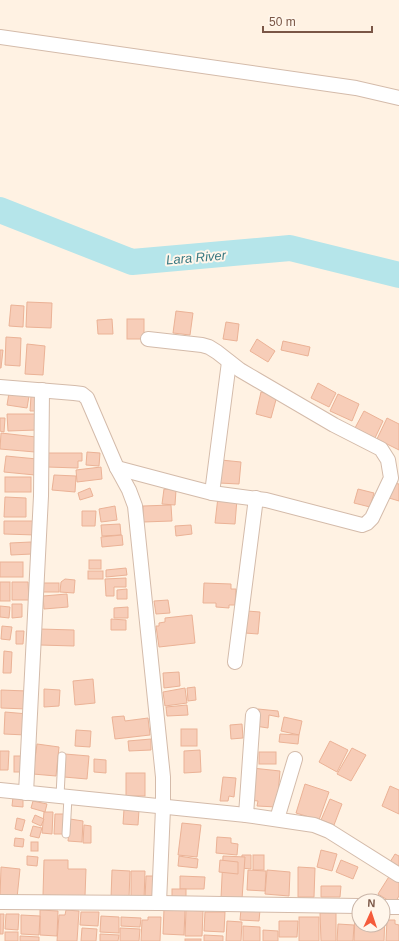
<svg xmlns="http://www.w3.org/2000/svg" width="399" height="941" font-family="Arial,sans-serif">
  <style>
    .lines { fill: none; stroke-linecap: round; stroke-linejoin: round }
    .river { stroke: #b5e5ea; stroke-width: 26 }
    .building { fill: #f7cdb8; stroke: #ebb296 }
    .lane-casing { stroke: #d4bbaa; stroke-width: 9 }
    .street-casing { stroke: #d4bbaa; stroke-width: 16 }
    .lane { stroke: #fff; stroke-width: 7 }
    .street { stroke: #fff; stroke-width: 14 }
    .labels { text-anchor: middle; stroke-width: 4; stroke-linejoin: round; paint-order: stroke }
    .water-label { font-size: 13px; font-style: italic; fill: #387881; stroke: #fff6eb }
  </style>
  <rect width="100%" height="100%" fill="#fff2e3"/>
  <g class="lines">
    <path class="river" d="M0,210L132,262L290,248L399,275"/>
  </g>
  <g class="building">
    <path d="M27,302L52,303L51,328L26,327Z"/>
    <path d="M11,305L24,306L23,327L9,326Z"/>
    <path d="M176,311L193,313L190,335L173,333Z"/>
    <path d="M112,319L113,334H98L97,320Z"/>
    <rect x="127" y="319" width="17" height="20"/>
    <path d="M226,322L239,324L237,341L223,339Z"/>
    <path d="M6,337L21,338L20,366L5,365Z"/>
    <path d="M257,339L275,351L268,362L250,351Z"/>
    <path d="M283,341L310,347L308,356L281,350Z"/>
    <path d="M27,344L45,346L43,375L25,374Z"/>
    <path d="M0,350H3L1,368H0Z"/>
    <path d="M318,383L336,393L329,407L311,398Z"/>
    <path d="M261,392L277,396L271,418L256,414Z"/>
    <path d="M9,393L29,396L27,408L7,405Z"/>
    <path d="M338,394L359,404L352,421L330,411Z"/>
    <path d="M31,396L39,397L38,411H30Z"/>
    <path d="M364,411L383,421L375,438L355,428Z"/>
    <path d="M7,414H36L37,430L8,431Z"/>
    <path d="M0,418H5L4,432L0,431Z"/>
    <path d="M387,418L399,424V450L377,439Z"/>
    <path d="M1,433L36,437L35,452L0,449Z"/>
    <path d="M87,452L100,453L99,466L86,465Z"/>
    <path d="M47,453H82V461H78V468L47,467Z"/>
    <path d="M6,456L37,459L35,475L4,472Z"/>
    <path d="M221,460L241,462L239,484L219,483Z"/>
    <path d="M101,467L102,479L77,482L76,470Z"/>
    <path d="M54,475L76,476L75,492L52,490Z"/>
    <rect x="5" y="477" width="26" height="15"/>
    <path d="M394,483L399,484V501L389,498Z"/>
    <path d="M90,488L93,496L80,500L78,493Z"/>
    <path d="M164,489L176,490L175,505L162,504Z"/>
    <path d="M358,489L374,493L370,507L354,503Z"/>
    <path d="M5,497L26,498V517H4Z"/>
    <path d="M218,497L237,499L235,524L215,523Z"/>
    <path d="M171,505L172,521L143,522V506Z"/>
    <path d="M115,506L117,520L101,522L99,509Z"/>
    <path d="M82,511H96L95,526H82Z"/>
    <path d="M4,521H35L36,535L4,534Z"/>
    <path d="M120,524L121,535L102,536L101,525Z"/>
    <path d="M191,525L192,534L176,536L175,526Z"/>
    <path d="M122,535L123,545L102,547L101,537Z"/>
    <path d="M31,542L32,554L11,555L10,543Z"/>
    <rect x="89" y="560" width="12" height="9"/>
    <rect x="0" y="562" width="23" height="15"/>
    <path d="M126,568L127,575L106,577V570Z"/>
    <rect x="88" y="571" width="15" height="8"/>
    <path d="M126,578V587H114V596H106L105,579Z"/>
    <path d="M65,579L75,580L74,593L60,592L61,582Z"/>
    <rect x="0" y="582" width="10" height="19"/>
    <path d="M12,582H28L29,600H12Z"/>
    <rect x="42" y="583" width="17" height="9"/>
    <path d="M204,583L231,584V589H236L235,605H229V608L216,607V603H203Z"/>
    <path d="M127,589V599H117V590Z"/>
    <path d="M67,594L68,607L44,609L43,596Z"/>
    <path d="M168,600L170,613L156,614L154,601Z"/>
    <path d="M12,604H22V617L12,618Z"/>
    <path d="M0,606L10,607L9,618L0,617Z"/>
    <path d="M128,607V618H114V608Z"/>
    <path d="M247,611L260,612L258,634L245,633Z"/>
    <path d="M192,615L195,643L159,647L156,626H159V623L165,622V618Z"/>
    <path d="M111,619L126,620V630H111Z"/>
    <path d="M2,626L12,627L10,640L1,639Z"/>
    <path d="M40,629L74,630V646L40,645Z"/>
    <path d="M16,631H24L23,644H16Z"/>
    <path d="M4,651L12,652L11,673H3Z"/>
    <path d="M179,672L180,686L164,688L163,673Z"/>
    <path d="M93,679L95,703L75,705L73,681Z"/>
    <path d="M195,687L196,700L188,701L187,688Z"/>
    <path d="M185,688L187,703L165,706L163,692Z"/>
    <path d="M44,689L60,690L59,706L44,707Z"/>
    <path d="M1,690L27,691V709L1,708Z"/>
    <path d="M187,705L188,715L167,716L166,707Z"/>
    <path d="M258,709L278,711L279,717L269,715L268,728L255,726Z"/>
    <path d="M5,712L28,714L26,735L4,734Z"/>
    <path d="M124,716L125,721L148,718L150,735L115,739L112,717Z"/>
    <path d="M284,717L302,721L299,735L281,731Z"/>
    <path d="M242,724L243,738L231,739L230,725Z"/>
    <rect x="181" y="729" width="16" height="17"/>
    <path d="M76,730L91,731L90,747L75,746Z"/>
    <path d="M280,734L299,735L298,744L279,742Z"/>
    <path d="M151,739V750L129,751L128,741Z"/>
    <path d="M330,741L348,750L337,772L319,762Z"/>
    <path d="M37,744L59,747L56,776L33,774Z"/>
    <path d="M352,748L366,755L351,781L337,774Z"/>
    <path d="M200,750L201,772L184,773V751Z"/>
    <path d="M0,751H9L8,770H0Z"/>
    <rect x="259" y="752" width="17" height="12"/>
    <path d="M65,754L89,756L87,779L64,777Z"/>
    <rect x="14" y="756" width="9" height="16"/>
    <path d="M94,759L106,760V773L94,772Z"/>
    <path d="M252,768L280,771L277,807L257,806L258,801L249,800Z"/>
    <rect x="126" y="773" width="19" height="23"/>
    <path d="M223,777L236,778L234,797L229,796L228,801H220Z"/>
    <path d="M305,784L329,792L319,820L296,813Z"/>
    <path d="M390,786L399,790V814L382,806Z"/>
    <path d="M13,797L23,798V807L12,806Z"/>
    <path d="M330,799L342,804L334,825L321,820Z"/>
    <path d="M33,801L47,804L45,812L31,808Z"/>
    <path d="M124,809L139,810L138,825L123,824Z"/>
    <path d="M44,812H53L52,834L42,833Z"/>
    <path d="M55,814H65L64,834H54Z"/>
    <path d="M35,815L44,819L41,826L32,822Z"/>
    <path d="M17,818L25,820L22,831L15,829Z"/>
    <path d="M70,819L83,821L82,842L68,841Z"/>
    <path d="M182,823L201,825L197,857L178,855Z"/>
    <path d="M84,825L91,826V843H83Z"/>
    <path d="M33,826L42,828L39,838L30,836Z"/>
    <path d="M217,837L231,838V843L238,844L237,855L216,853Z"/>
    <path d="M15,838L24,839L23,847L14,846Z"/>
    <rect x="31" y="842" width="7" height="9"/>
    <path d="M321,850L337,854L332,871L317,867Z"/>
    <path d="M395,854L399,856V868L390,862Z"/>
    <path d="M242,855H251V869L241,868Z"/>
    <rect x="253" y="855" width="11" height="15"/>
    <path d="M27,856L38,857L37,866L27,865Z"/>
    <path d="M179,856L198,859L197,868L178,866Z"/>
    <path d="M223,856L245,857L242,899L221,898Z"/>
    <path d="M44,860H68V869H86L85,896L43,895Z"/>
    <path d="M220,860L238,862V874L219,872Z"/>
    <path d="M341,860L358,867L353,879L336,872Z"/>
    <path d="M1,867L20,869L17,898L0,897Z"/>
    <path d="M298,867L315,868L314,897H298Z"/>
    <path d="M112,870L130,871L129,898H111Z"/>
    <path d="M248,870L266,871L265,891L247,890Z"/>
    <path d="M267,870L290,872L289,896L265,894Z"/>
    <path d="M131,871H145L144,900L131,899Z"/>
    <path d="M390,875L399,880V896L394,904L378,894Z"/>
    <path d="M146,876H157V899L145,898Z"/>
    <path d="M180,876L205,877L204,889H180Z"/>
    <path d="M321,886H341L340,897H321Z"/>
    <rect x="172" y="889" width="14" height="10"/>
    <path d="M164,909L185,910L184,935L163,934Z"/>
    <path d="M241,909L260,910L259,921L240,920Z"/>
    <path d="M40,910L58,911L57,936L40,935Z"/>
    <path d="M66,910L79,911L77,941H57L59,915H65Z"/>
    <path d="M186,910L203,911L202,936H185Z"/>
    <path d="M81,912H99L98,926L80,925Z"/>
    <path d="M205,912H225L224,932L204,931Z"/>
    <path d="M320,913H336V941H321Z"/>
    <path d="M0,914H4L3,934H0Z"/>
    <path d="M6,914H19L18,930L5,929Z"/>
    <path d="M355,914H359V925H383V914H385L384,941H354Z"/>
    <path d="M21,915L40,916L39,935L21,934Z"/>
    <path d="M101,916L119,917V933L100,932Z"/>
    <path d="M121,917L141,918L140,927L121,926Z"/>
    <path d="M148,917H161L160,941H141L142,920H148Z"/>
    <rect x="299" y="917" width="20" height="24"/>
    <path d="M387,920H395V924L399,925V941H386Z"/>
    <path d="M227,921L242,922L241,941H226Z"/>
    <path d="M279,921H298L297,937H279Z"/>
    <path d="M338,924L354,925L353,941H337Z"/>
    <path d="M243,926L260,927V941H243Z"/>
    <path d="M82,928L97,929L96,941H81Z"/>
    <path d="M120,928L140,929L139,941H120Z"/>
    <path d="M263,930L278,931V941H263Z"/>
    <rect x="5" y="932" width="13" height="9"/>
    <path d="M100,934L119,935L118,941H100Z"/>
    <path d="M204,935L223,936V941H204Z"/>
    <path d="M20,936L39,937V941H20Z"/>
    <rect x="185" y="939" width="16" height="2"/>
  </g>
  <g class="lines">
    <g class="lane-casing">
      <g id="lane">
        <path d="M60,796L62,756"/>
        <path d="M66,834L68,797"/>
      </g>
    </g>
    <g class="street-casing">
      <g id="street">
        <path d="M0,37L356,88L399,98"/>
        <path d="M0,387L74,393L82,394L87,398L117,468L129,490L135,506L163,777V808L159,903"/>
        <path d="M117,468L185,486L212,493L266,500L362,525L367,523L372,518L391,478L388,460L381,449L334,425L257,380L240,370L217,352L209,347L202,345L148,339"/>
        <path d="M212,493L229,362"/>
        <path d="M235,662L256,498"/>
        <path d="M0,790L246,815L314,825L329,831L399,875"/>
        <path d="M26,793L41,496L42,390"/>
        <path d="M246,815L253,715"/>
        <path d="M277,819L295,759"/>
        <path d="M0,902L159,903L359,906"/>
        <path d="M383,907H399"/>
      </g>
    </g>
    <use href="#lane" class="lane"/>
    <use href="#street" class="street"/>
  </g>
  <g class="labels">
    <g class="water-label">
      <text transform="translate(196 257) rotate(-5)" y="5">Lara River</text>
    </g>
  </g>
  <g transform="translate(371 913) rotate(3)"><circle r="19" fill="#fff6eb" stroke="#cab6a9"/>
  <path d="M0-3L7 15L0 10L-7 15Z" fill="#f55b3b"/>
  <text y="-6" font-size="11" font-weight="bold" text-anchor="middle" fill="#7a5646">N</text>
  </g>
  <path d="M263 26v6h109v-6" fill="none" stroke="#7a5646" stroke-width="2"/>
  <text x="269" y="26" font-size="12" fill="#7a5646" stroke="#fff6eb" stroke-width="3" paint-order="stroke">50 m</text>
</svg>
